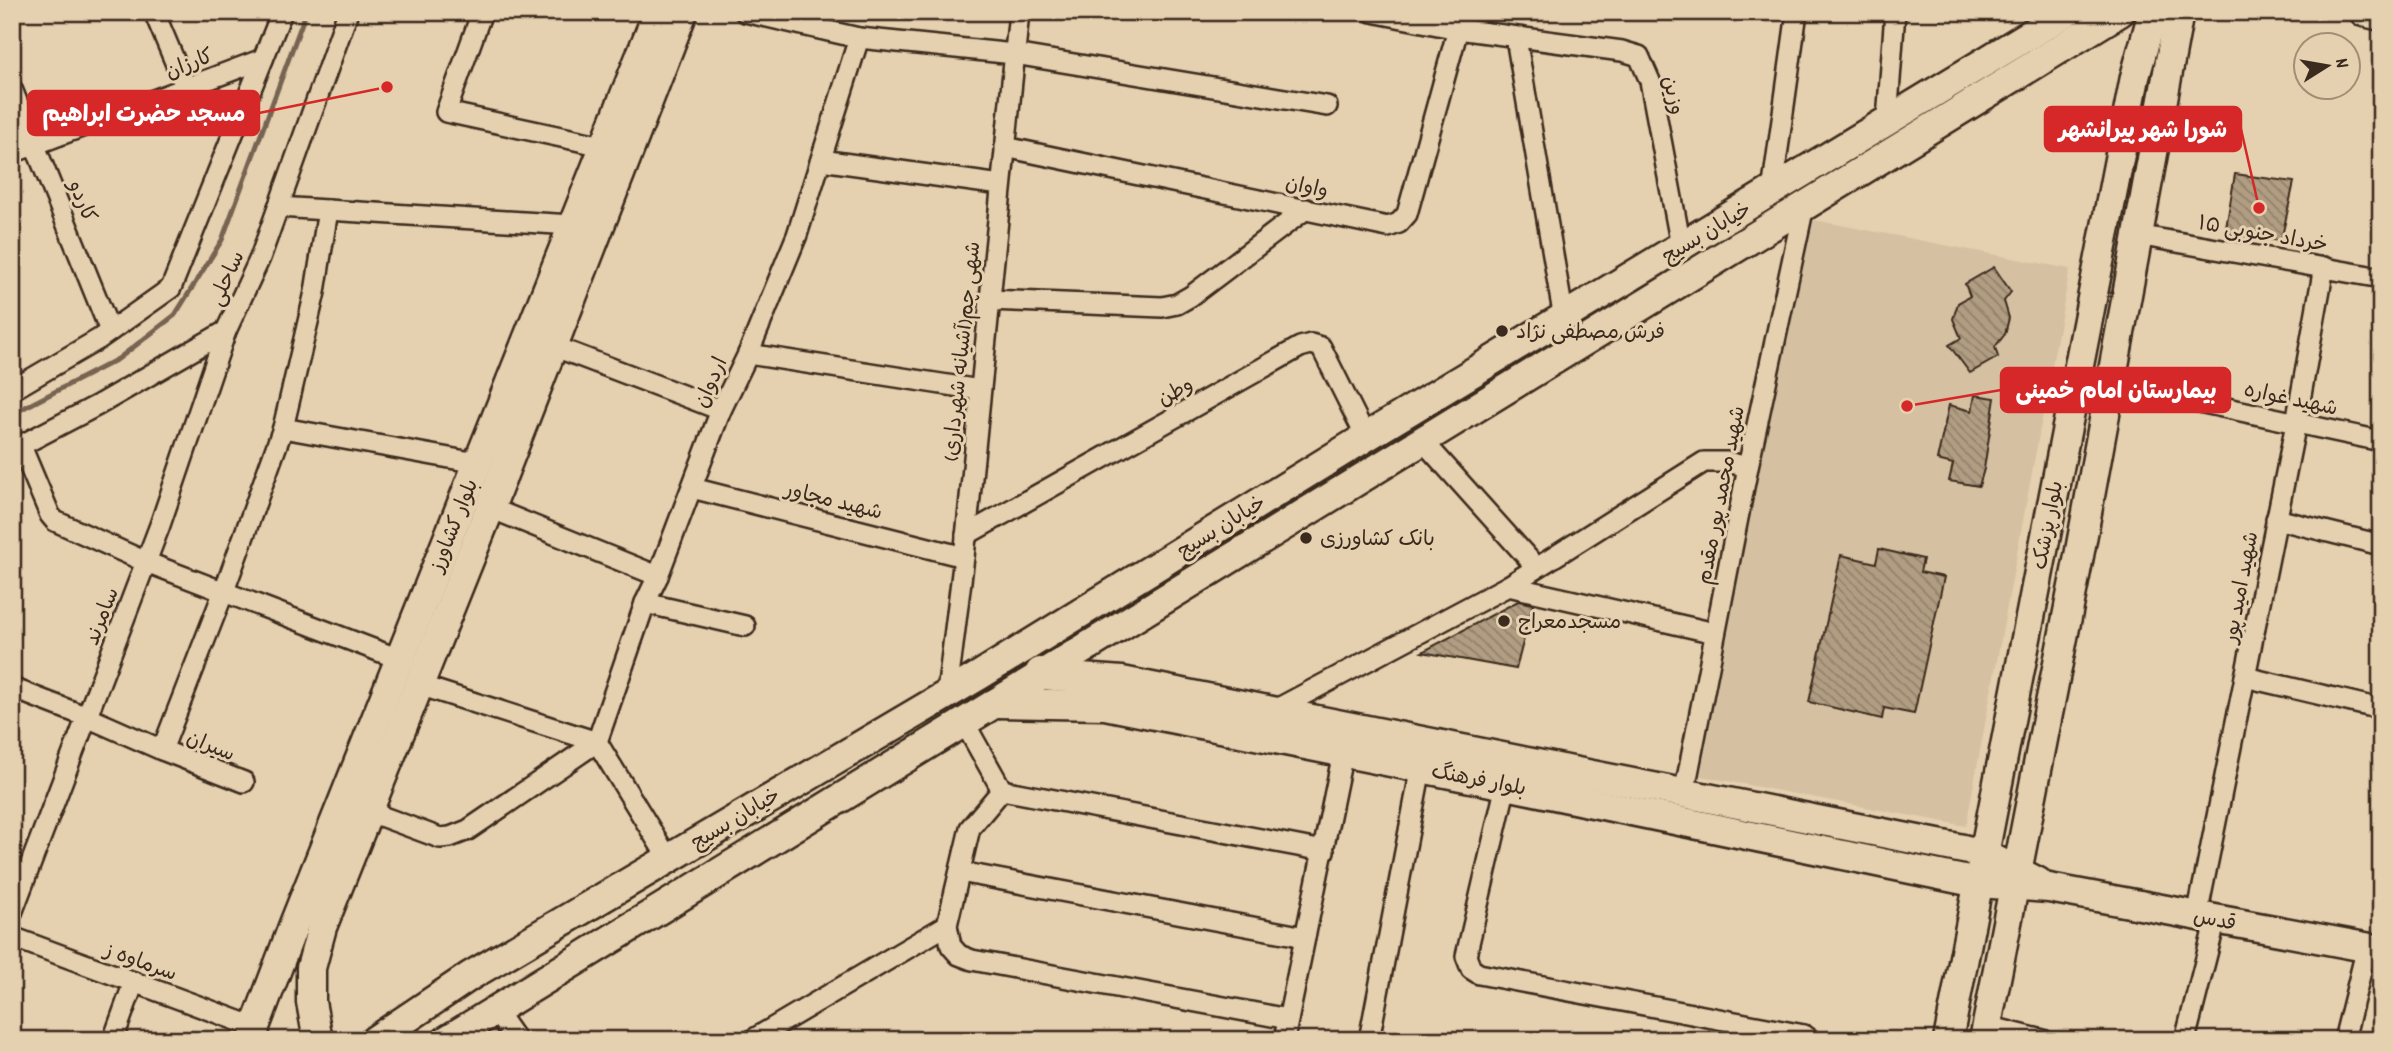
<svg xmlns="http://www.w3.org/2000/svg" width="2393" height="1052" font-family="Dekko,'Playpen Sans Arabic',sans-serif">
  <style>
    .built { fill: #d5c1a2 }
    .lines { fill: none; stroke-linecap: round; stroke-linejoin: round }
    .stream { stroke: #766451; stroke-width: 5 }
    .building { fill: url(#building-back-hatch); stroke: #3b2a1e; stroke-width: 2 }
    .street-casing { stroke: #3b2a1e; stroke-width: 24 }
    .secondary-casing { stroke: #3b2a1e; stroke-width: 33 }
    .street { stroke: #e5d0af; stroke-width: 19 }
    .secondary { stroke: #e5d0af; stroke-width: 28 }
    .poi-dot { fill: #3b2a1e; stroke: #e5d0af; stroke-width: 2.5 }
    .labels { text-anchor: middle; stroke-width: 6; stroke-linejoin: round; paint-order: stroke }
    .street-label { font-size: 21px; fill: #3b2a1e; stroke: #e5d0af }
    .poi-label { font-size: 21px; fill: #3b2a1e; stroke: #e5d0af; text-anchor: start }
    .leader { fill: none; stroke: #d62828; stroke-width: 2.5 }
    .callout-dot { fill: #d62828; stroke: #e5d0af; stroke-width: 2.5 }
    .callout { fill: #d62828; stroke: #d62828; stroke-width: 2.5 }
    .callout-label { font-size: 23px; text-anchor: middle; font-weight: bold; fill: #fff }
  </style>
  <defs>
    <pattern id="building-back-hatch" width="6" height="6" patternUnits="userSpaceOnUse" patternTransform="scale(1.75)"><rect width="6" height="6" fill="#b19d82"/><path d="M-1 5l2 2M0 0l6 6M5-1l2 2" fill="none" stroke="#91806a"/></pattern>
  </defs>
  <rect width="100%" height="100%" fill="#e5d0af"/>
  <filter id="ink" filterUnits="userSpaceOnUse"><feTurbulence type="fractalNoise" baseFrequency=".0143" numOctaves="2"/><feDisplacementMap in="SourceGraphic" scale="14" xChannelSelector="R" yChannelSelector="G"/><feConvolveMatrix kernelMatrix="1 2 1 2 8 2 1 2 1" color-interpolation-filters="sRGB"/></filter>
  <g filter="url(#ink)">
    <path class="built" d="M1804,218L2070,269L1966,826L1700,776Z"/>
    <g class="lines">
      <path class="stream" d="M12,414L118,359L175,315L222,240L306,12"/>
    </g>
    <g class="building">
      <path d="M2235,174L2294,182L2281,241L2225,234Z"/>
      <path d="M1994,267L2011,292L2004,301L2009,318L2005,334L1995,347L1998,357L1970,373L1949,345L1961,338L1953,319L1958,303L1970,296L1965,284Z"/>
      <path d="M1975,395L1995,398L1984,469L1979,486L1949,481L1953,464L1937,460L1949,405L1972,411Z"/>
      <path d="M1879,549L1923,559L1920,572L1944,577L1914,714L1884,708L1882,719L1809,702L1841,555L1876,563Z"/>
      <path d="M1518,601L1533,604L1516,669L1422,652Z"/>
    </g>
    <g class="lines">
      <g class="street-casing">
        <g id="street">
          <path d="M154,12L186,88"/>
          <path d="M482,12L446,112L603,146"/>
          <path d="M745,12L859,38L1014,54L1327,106"/>
          <path d="M1372,12L1458,29L1622,51L1639,56L1650,81L1681,246"/>
          <path d="M1516,38L1564,319"/>
          <path d="M12,89L110,331"/>
          <path d="M1887,120L1895,12"/>
          <path d="M1005,147L1388,227L1399,223L1407,214L1458,29"/>
          <path d="M12,153L263,59"/>
          <path d="M821,160L1001,185"/>
          <path d="M1772,192L1797,12"/>
          <path d="M278,207L572,225"/>
          <path d="M2137,235L2381,278"/>
          <path d="M989,300L1162,307L1177,304L1191,296L1306,209"/>
          <path d="M553,346L721,410"/>
          <path d="M748,354L980,390"/>
          <path d="M2110,383L2381,441"/>
          <path d="M12,390L99,339L171,288L282,12"/>
          <path d="M283,428L477,463"/>
          <path d="M1423,441L1536,567"/>
          <path d="M21,446L50,515L55,521L146,562L399,659"/>
          <path d="M12,450L98,405L226,331L260,258L348,12"/>
          <path d="M692,488L964,557"/>
          <path d="M490,508L658,576"/>
          <path d="M2276,519L2381,545"/>
          <path d="M966,535L1300,347L1311,344L1321,347L1366,437"/>
          <path d="M1508,586L1715,633"/>
          <path d="M645,603L745,626"/>
          <path d="M2245,677L2381,709"/>
          <path d="M419,685L597,742L668,858"/>
          <path d="M12,688L87,717L162,750L224,591L283,428L315,292L328,210"/>
          <path d="M947,693L964,557L1019,12"/>
          <path d="M1271,712L1508,586L1704,462H1727L1748,467"/>
          <path d="M964,722L1002,790L970,828L947,925L951,946L959,955L972,960L1288,1019"/>
          <path d="M597,742L645,603L658,576L721,410L748,354L797,235L859,38"/>
          <path d="M162,750L244,782"/>
          <path d="M1506,785L1466,956L1471,969L1479,974L1804,1035L1811,1040"/>
          <path d="M1002,790L1324,851"/>
          <path d="M1684,794L1748,467L1804,206"/>
          <path d="M370,812L440,838L450,837L468,830L597,742"/>
          <path d="M960,872L1305,937"/>
          <path d="M12,913L160,525L226,331"/>
          <path d="M2197,916L2296,423L2324,267"/>
          <path d="M12,937L255,1027"/>
          <path d="M495,1010L516,1040"/>
          <path d="M1987,1026L2043,1040"/>
          <path d="M113,1040L134,982"/>
          <path d="M752,1040L947,925"/>
          <path d="M1284,1040L1345,743"/>
          <path d="M1369,1040L1421,768"/>
          <path d="M2185,1040L2216,919"/>
          <path d="M2344,1040L2367,947"/>
        </g>
      </g>
      <g class="secondary-casing">
        <g id="secondary">
          <path d="M2364,12L2381,16"/>
          <path d="M1040,672L1041,675L1122,681L1963,849L1984,854L2038,882"/>
          <path d="M996,703L1105,705L1506,785L1978,883L2049,888L2381,950"/>
          <path d="M254,1040L255,1027L294,924L658,12"/>
          <path d="M318,1040L311,1002V968L322,927L490,508L683,12"/>
          <path d="M375,1040L470,976L980,675L1366,437L2067,12"/>
          <path d="M447,1040L2120,12"/>
          <path d="M1948,1040L2135,77L2153,12"/>
          <path d="M1984,1040L2079,556L2179,12"/>
        </g>
      </g>
      <use href="#street" class="street"/>
      <use href="#secondary" class="secondary"/>
    </g>
  </g>
  <g class="poi-dot">
    <circle cx="1502" cy="331" r="7"/>
    <circle cx="1306" cy="538" r="7"/>
    <circle cx="1504" cy="621" r="7"/>
  </g>
  <g class="labels">
    <g class="street-label">
      <text transform="translate(189 63) rotate(-21)" y="7">کارزان</text>
      <text transform="translate(1674 95) rotate(77)" y="7">وزین</text>
      <text transform="translate(1307 186) rotate(12)" y="7">واوان</text>
      <text transform="translate(83 201) rotate(68)" y="7">کاردو</text>
      <text transform="translate(1706 232) rotate(-31)" y="7">خیابان بسیج</text>
      <text transform="translate(2263 233) rotate(10)" y="7">۱۵ خرداد جنوبی</text>
      <text transform="translate(226 278) rotate(-66)" y="7">ساحلی</text>
      <text transform="translate(961 351) rotate(-84)" y="7">شهی چم(آشیانه شهرداری)</text>
      <text transform="translate(710 382) rotate(-66)" y="7">اردوان</text>
      <text transform="translate(1175 391) rotate(-29)" y="7">وطن</text>
      <text transform="translate(2291 398) rotate(12)" y="7">شهید غواره</text>
      <text transform="translate(1720 495) rotate(-79)" y="7">شهید محمد پور مقدم</text>
      <text transform="translate(834 500) rotate(14)" y="7">شهید مجاور</text>
      <text transform="translate(453 525) rotate(-68)" y="7">بلوار کشاورز</text>
      <text transform="translate(2047 525) rotate(-79)" y="7">بلوار پزشک</text>
      <text transform="translate(1221 526) rotate(-32)" y="7">خیابان بسیج</text>
      <text transform="translate(2240 587) rotate(-79)" y="7">شهید امید پور</text>
      <text transform="translate(101 616) rotate(-69)" y="7">سامرند</text>
      <text transform="translate(211 745) rotate(22)" y="7">سیران</text>
      <text transform="translate(1479 779) rotate(11)" y="7">بلوار فرهنگ</text>
      <text transform="translate(735 818) rotate(-31)" y="7">خیابان بسیج</text>
      <text transform="translate(2215 919) rotate(11)" y="7">قدس</text>
      <text transform="translate(141 961) rotate(20)" y="7">سرماوه ز</text>
    </g>
    <g class="poi-label">
      <text x="1516" y="338">فرش مصطفی نژاد</text>
      <text x="1320" y="545">بانک کشاورزی</text>
      <text x="1518" y="628">مسجدمعراج</text>
    </g>
  </g>
  <path class="leader" d="M387 87L259 113M2259 208L2241 129M1907 406L2001 390"/>
  <g class="callout-dot">
    <circle cx="387" cy="87" r="7"/>
    <circle cx="2259" cy="208" r="7"/>
    <circle cx="1907" cy="406" r="7"/>
  </g>
  <g class="callout">
    <rect x="28" y="91" width="231" height="44" rx="7"/>
    <rect x="2045" y="107" width="196" height="44" rx="7"/>
    <rect x="2001" y="368" width="229" height="44" rx="7"/>
  </g>
  <g class="callout-label">
    <text x="144" y="121">مسجد حضرت ابراهیم</text>
    <text x="2143" y="137">شورا شهر پیرانشهر</text>
    <text x="2116" y="398">بیمارستان امام خمینی</text>
  </g>
  <rect width="2393" height="1052" fill="none" stroke="#e5d0af" stroke-width="42"/>
  <rect x="21" y="21" width="2351" height="1010" fill="none" stroke="#3b2a1e" stroke-width="2.5" filter="url(#ink)"/>
  <g transform="translate(2327 66) rotate(79)"><circle r="33" fill="#e5d0af" stroke="#a18e75" stroke-width="2"/>
  <path d="M0-5L12 26L0 18L-12 26Z" fill="#3b2a1e"/>
  <text y="-10" font-size="19" font-weight="bold" text-anchor="middle" fill="#3b2a1e">N</text>
  </g>
</svg>
